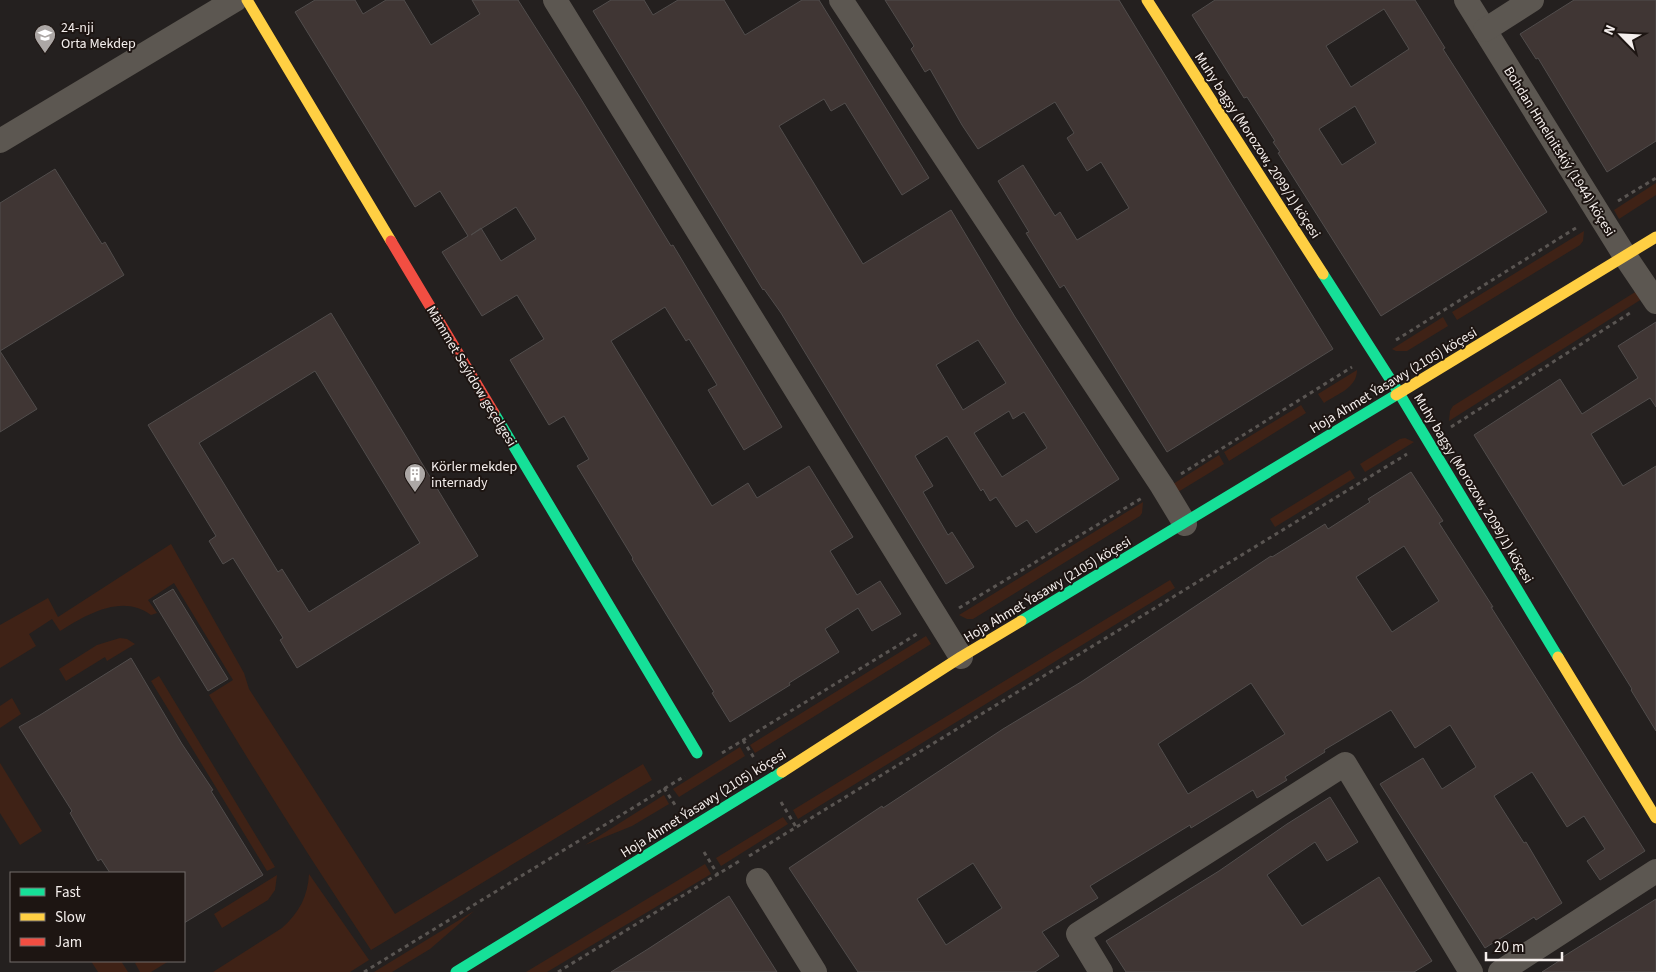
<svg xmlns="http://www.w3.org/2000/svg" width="1656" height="972" font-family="'Source Sans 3',sans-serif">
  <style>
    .green { fill: #3f2216 }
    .building { fill: #403634; stroke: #514d4c; fill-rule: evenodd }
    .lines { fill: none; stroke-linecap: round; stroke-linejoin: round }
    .path { stroke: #5a5552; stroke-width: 3; stroke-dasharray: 4 4; stroke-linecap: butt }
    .street { stroke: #5c5751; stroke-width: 24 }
    .fast { stroke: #16e098; stroke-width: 11 }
    .slow { stroke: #ffcf43; stroke-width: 11 }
    .jam { stroke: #f24e42; stroke-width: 11 }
    .labels { text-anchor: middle; stroke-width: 4; stroke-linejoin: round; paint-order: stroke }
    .poi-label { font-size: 14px; fill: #f5efed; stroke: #1d1512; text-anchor: start }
    .street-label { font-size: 14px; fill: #f5efed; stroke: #1d1512 }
  </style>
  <rect width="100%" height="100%" fill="#24201f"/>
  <g class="green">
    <path d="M1656,183V195L1619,219L1614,210Z"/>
    <path d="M1584,231L1583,241L1580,245L1457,320L1452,312Z"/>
    <path d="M1640,289L1645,297L1449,421L1450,411L1453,406Z"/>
    <path d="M1443,317L1448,326L1407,351H1396L1392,349Z"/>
    <path d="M1357,370C1357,388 1337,394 1324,403L1318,394Z"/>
    <path d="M1301,405L1306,413L1229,461L1224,452Z"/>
    <path d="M1405,438L1414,442L1365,472L1360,464L1400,439Z"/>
    <path d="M1219,455L1224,464L1178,492L1173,484Z"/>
    <path d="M1350,470L1355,478L1275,527L1270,519Z"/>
    <path d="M1143,502L1142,513L1140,516L973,619H967L959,615Z"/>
    <path d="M171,544L244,673L249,689L395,914L643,764L652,780L371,950C315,866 261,781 209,695L233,680L174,583L148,600L157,613L151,615C122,593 86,615 60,631L52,619L29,634L36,646L0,668V625L48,598L58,617Z"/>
    <path d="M1170,580L1175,588L798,819L793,810Z"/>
    <path d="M926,636L931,644L755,753L750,745Z"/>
    <path d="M120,638L127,639L135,644L107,661L105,657L66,681L59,669L97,645Z"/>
    <path d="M159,676L275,867L267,871L151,681Z"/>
    <path d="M12,698L21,714L0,728V706Z"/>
    <path d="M740,747L745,756L679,797L673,789Z"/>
    <path d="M0,763L42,831L20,845L0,813Z"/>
    <path d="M664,795L669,804L632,826L585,845Z"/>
    <path d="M783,817L788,824L721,866L716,858Z"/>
    <path d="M705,864L711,874L547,972H526Z"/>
    <path d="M309,874L369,960L350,972H213L282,928C299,913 308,896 309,874Z"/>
    <path d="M277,875L275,890L268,900L222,928L214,914Z"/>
    <path d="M474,911L430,949L392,972H374Z"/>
    <path d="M91,961H121L128,972H98Z"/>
    <path d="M139,961H169L151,972H140L135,963Z"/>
  </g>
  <g class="building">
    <path d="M315,0H355L363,14L386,0H404L431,45L480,14L472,0H518L579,96L671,246L673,245L782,427L744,450L708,390L717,385L689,339L686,341L665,307L611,341L712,506L748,483L757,498L809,466L853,537L830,551L857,595L880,581L901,614L872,631L858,608L825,629L839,652L789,683L790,685L730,722L712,693L714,692L632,559L633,558L577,466L589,459L564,416L549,425L510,360L544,339L517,295L482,316L442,252L468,236L440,191L415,207L295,12ZM516,207L536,239L501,261L481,228L471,235Z"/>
    <path d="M611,0H644L653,15L678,0H724L745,35L802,0H819L929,178L902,195L845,103L831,111L824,99L779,126L863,264L951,210L1015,317L1119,479L1036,533L1027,520L1016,527L996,497L990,501L983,489L981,491L947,436L915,456L933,486L923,492L948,535L952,532L974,567L946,584L781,313L764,289L763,290L593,11ZM978,340L1006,383L963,410L936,365ZM1009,411L1013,419L1024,412L1047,448L1002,477L974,433Z"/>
    <path d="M885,0H1119L1230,182L1333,349L1167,452L1064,285L1060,288L1026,233L1029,232L998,181L1023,165L1055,216L1060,212L1077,240L1129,208L1101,162L1087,171L1067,138L1074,133L1055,102L978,149L962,125L930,69L925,72L911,49L914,46Z"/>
    <path d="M1215,0H1415L1445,48L1443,49L1547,212L1381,316L1278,153L1280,152L1273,142L1275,141L1247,97L1244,98L1192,15ZM1384,9L1409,49L1351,87L1326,46ZM1355,106L1376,143L1342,165L1319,129Z"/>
    <path d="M1574,0H1656V141L1607,172L1538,58L1536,59L1520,34Z"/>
    <path d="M55,169L102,244L105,242L124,275L0,351L37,409L0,432V203Z"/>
    <path d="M331,313L478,556L297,668L280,640L283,638L233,558L223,564L209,541L216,536L148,425ZM315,371L420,543L309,612L282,569L278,572L199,443Z"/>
    <path d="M1656,322V407L1650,398L1591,434L1623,486L1656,466V731L1631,690L1632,689L1474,435L1560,379L1582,414L1638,378L1618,346Z"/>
    <path d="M1411,472L1443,521L1439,523L1493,607H1491L1645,851L1600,880L1587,861L1605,849L1584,816L1567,827L1532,772L1494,796L1524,843L1526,842L1562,903L1536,920L1534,917L1485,948L1380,784L1423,758L1442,789L1476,767L1450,725L1415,748L1391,710L1324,750L1325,752L1285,777L1287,780L1257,798L1253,790L1191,828L1190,825L1090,886L1098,898L1042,932L1059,956L1035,972H858L789,868L882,806L883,808L1003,729L1081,682L1271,556L1272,557L1325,524L1328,529L1370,502L1368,499ZM1404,546L1439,601L1392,632L1356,577ZM1251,683L1285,734L1188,794L1158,744ZM973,863L1002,908L946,945L917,899Z"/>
    <path d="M173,589L228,679L208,691L153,601Z"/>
    <path d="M131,658L182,744L213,790L211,791L263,875L184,923V873H110L101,859L98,861L70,813L72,811L19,727L40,715Z"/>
    <path d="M1330,797L1358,842L1327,861L1315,842L1267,875L1302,926L1379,877L1432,961L1414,972H1126L1106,941L1219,871L1287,824Z"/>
    <path d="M729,896L777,972H611L648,949Z"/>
    <path d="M1656,899V972H1542L1562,959L1561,958Z"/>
  </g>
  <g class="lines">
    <g class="path">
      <path d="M1618,201L1656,178"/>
      <path d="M1396,340L1579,226"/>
      <path d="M1451,427L1633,311"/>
      <path d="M1181,474L1352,367"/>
      <path d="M959,608L1142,498"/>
      <path d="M743,740L754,758"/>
      <path d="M722,753L917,634"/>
      <path d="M664,788L677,808"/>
      <path d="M781,802L796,827"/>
      <path d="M704,852L718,875"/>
      <path d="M749,856L1407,454"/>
      <path d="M364,972L685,776"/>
      <path d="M558,972L741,860"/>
    </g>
    <g class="street">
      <path d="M555,0L961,657"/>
      <path d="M841,0L1162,486L1185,524"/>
      <path d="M1466,0L1625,256L1656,302"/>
      <path d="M1485,30L1532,0"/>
      <path d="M0,141L235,0"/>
      <path d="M758,880L815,972"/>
      <path d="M1101,972L1078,934L1345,764L1471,972"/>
      <path d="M1500,972L1656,871"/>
    </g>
    <g class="fast">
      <path d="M1323,274L1399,393L1558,657"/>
      <path d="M494,413L697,753"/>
      <path d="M1021,621L1396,395"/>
      <path d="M456,972L782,772"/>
    </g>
    <g class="slow">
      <path d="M247,0L391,241"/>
      <path d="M1147,0L1323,274"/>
      <path d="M1396,395L1656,237"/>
      <path d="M1558,657L1656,818"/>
      <path d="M782,772L961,657L1021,621"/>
    </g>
    <path class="jam" d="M391,241L494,413"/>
  </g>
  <defs>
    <g id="school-pin" transform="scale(1.125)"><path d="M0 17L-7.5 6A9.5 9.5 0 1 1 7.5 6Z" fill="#aca7a5" stroke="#1d1512"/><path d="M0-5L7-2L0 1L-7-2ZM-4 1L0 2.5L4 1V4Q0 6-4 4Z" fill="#fff"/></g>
    <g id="building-pin" transform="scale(1.125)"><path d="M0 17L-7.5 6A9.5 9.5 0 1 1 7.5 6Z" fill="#aca7a5" stroke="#1d1512"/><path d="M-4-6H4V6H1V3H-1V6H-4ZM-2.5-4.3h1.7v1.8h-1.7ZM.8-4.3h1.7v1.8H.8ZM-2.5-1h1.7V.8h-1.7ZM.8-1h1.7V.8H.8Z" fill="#fff"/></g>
  </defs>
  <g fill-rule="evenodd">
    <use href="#school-pin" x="45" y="35"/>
    <use href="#building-pin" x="415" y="474"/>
  </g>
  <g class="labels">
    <g class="poi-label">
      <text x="61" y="32">24-nji<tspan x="61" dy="16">Orta Mekdep</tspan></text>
      <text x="431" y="471">Körler mekdep<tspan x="431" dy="16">internady</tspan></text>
    </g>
    <g class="street-label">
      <text transform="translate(1258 145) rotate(57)" y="5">Muhy bagşy (Morozow, 2099/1) köçesi</text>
      <text transform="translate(1560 151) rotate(58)" y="5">Bohdan Hmelnitskiý (1944) köçesi</text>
      <text transform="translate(472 376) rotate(59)" y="5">Mämmet Seýidow geçelgesi</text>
      <text transform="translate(1393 380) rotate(-31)" y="5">Hoja Ahmet Ýasawy (2105) köçesi</text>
      <text transform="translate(1474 488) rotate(59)" y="5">Muhy bagşy (Morozow, 2099/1) köçesi</text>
      <text transform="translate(1047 589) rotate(-31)" y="5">Hoja Ahmet Ýasawy (2105) köçesi</text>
      <text transform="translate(703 803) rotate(-32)" y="5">Hoja Ahmet Ýasawy (2105) köçesi</text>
    </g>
  </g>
  <rect x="10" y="872" width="175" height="90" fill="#1d1512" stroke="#736c6a"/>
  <rect x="20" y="888" width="25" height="8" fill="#16e098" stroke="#736c6a"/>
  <text x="55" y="897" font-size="15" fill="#f5efed">Fast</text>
  <rect x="20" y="913" width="25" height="8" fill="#ffcf43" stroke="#736c6a"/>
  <text x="55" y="922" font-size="15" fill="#f5efed">Slow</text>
  <rect x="20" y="938" width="25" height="8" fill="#f24e42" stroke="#736c6a"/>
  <text x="55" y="947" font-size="15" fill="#f5efed">Jam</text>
  <g transform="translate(1621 35) rotate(294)" stroke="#1d1512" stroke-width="4" paint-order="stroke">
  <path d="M0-4L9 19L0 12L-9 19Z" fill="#f5efed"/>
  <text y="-8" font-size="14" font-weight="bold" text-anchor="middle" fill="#f5efed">N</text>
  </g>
  <path d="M1486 952v8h76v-8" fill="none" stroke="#f5efed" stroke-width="2.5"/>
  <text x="1494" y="952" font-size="15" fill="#f5efed" stroke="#1d1512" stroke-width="4" paint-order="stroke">20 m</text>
</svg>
